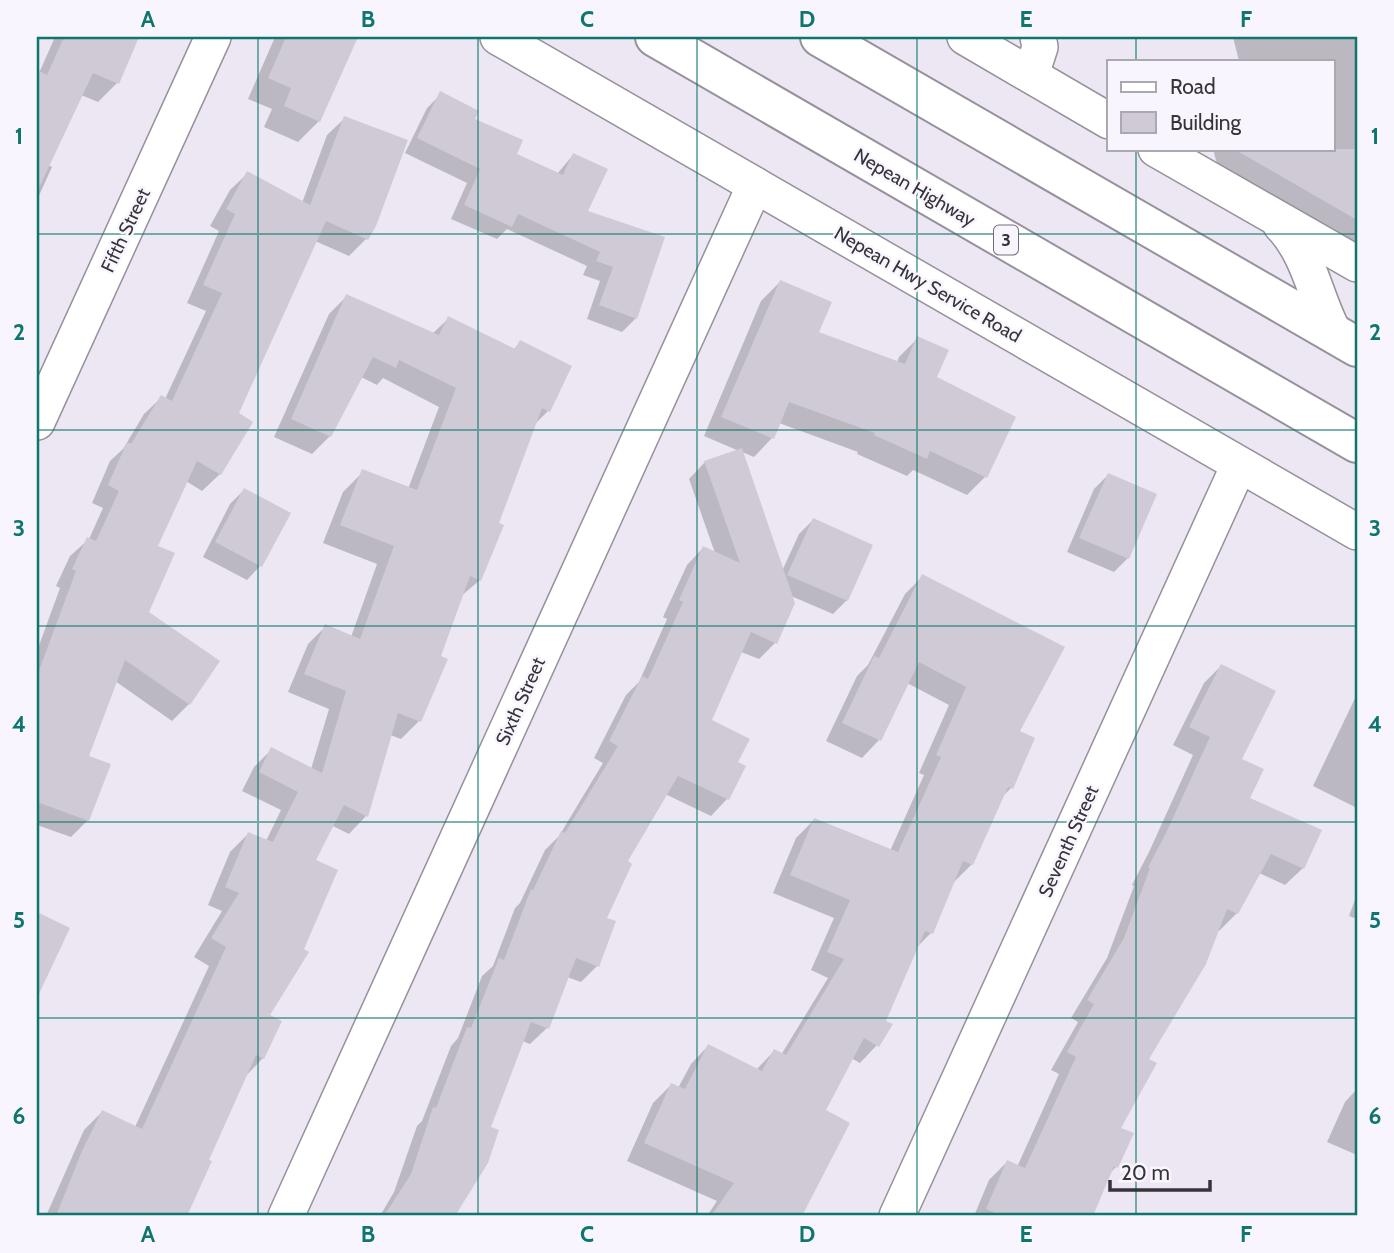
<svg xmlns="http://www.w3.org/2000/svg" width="1394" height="1253" font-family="Cabin,sans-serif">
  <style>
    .shadow { fill: #0003 }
    .building { fill: #cfcad5 }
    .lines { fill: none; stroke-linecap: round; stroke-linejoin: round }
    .minor-casing { stroke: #96919c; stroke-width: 38 }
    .highway-casing { stroke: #96919c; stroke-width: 42 }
    .minor { stroke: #fff; stroke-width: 35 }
    .highway { stroke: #fff; stroke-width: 38 }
    .grid { fill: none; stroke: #0f766e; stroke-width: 2; stroke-opacity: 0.55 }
    .labels { text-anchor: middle; stroke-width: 5; stroke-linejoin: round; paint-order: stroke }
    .shield { fill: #f9f5fe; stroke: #706e74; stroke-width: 2 }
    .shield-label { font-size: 18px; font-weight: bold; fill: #363439 }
    .street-label { font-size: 19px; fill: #363439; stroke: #f9f5fe }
    .neatline { fill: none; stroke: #0f766e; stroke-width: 2.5 }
    .grid-label { font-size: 23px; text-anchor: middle; font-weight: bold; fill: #0f766e }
  </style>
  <rect width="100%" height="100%" fill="#ece7f2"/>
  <g class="shadow">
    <path d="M55,37H137L117,83L98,102L81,95L48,165L52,167L37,200V72L39,73Z"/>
    <path d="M275,37H347L355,40L319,121L298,142L264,127L272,109L248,99Z"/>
    <path d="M1233,37H1357V258L1221,179L1213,149H1333V61H1239Z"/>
    <path d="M441,94L514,155L557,174L573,155L586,212L663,238L636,318L622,332L587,319L600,281L583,275L587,266L507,229L497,239L451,219L467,183L405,153L427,108Z"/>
    <path d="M345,118L366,239L349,256L315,241L237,413L220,474L202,491L186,481L156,547L147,613L189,704L172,721L115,681L87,757L88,820L71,837L37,825V651L60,588L56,586L70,556L89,539L103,508L92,503L110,461L123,449L144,414L162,397L165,399L206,311L187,303L219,231L210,226L230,190L248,173L302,203L327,135Z"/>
    <path d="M780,282L817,333L897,363L899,357L918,338L935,378L985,477L967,495L913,470L907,476L857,454L858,452L779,423L772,438L754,457L742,452L782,571L799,534L813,520L871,545L847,600L833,614L791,596L775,643L759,659L741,652L710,721L736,763L744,767L727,799L711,816L665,794L625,862L605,919L597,966L581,982L567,977L547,1028L530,1044L522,1041L489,1128L486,1162L453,1216H380L394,1192L417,1126L422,1121L451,1046L458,1038L482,976L493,966L515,908L520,903L545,850L559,836L603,763L594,758L626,695L639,682L667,619L663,617L687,565L703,548L715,553L689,479L705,462L739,451L704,436L761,301Z"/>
    <path d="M347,296L432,334L449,318L513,350L520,343L548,411L535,424L497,524L480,580L460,597L419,721L401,739L390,735L366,816L349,834L331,825L313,861L267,1016L280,1022L263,1058L244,1078L206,1161L210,1162L185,1216H46L84,1130L102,1112L135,1127L209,966L194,957L222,911L208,905L230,852L248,834L266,841L281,810L242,791L254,767L272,749L311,769L329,709L288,692L308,644L326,626L351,637L377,564L323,543L343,492L361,474L408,489L439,407L383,378L377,385L361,377L330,436L312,454L274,437L329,314Z"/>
    <path d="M1108,475L1128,558L1114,572L1067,552L1094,489Z"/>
    <path d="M244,490L260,566L247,580L203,557L230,504Z"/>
    <path d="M923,576L1018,732L1011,788L1002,797L972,864L954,882L931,933L915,949L884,1021L877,1045L860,1063L851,1058L824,1111L848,1124L800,1216H707L717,1201L627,1161L653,1103L671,1085L678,1088L691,1064L708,1046L756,1070L774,1051L781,1055L828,978L811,970L834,918L773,893L796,838L814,820L890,851L924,775L919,773L949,705L907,683L879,740L862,758L826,741L857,676L868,665L905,594Z"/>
    <path d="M1221,666L1248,799L1303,868L1285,885L1259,873L1237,913L1219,931L1217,930L1147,1059L1119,1128L1116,1167L1109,1174L1091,1216H974L989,1180L1007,1162L1017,1167L1059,1074L1051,1070L1078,1022L1071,1018L1107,958L1134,886L1132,885L1149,852L1193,755L1173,745L1204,683Z"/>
    <path d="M1357,694V808L1313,786Z"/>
    <path d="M1357,894V919L1349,916Z"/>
    <path d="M1357,1089V1155L1327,1142L1345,1102Z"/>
  </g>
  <g class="building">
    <path d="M64,37H139L119,84L93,73L37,192V70L47,75Z"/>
    <path d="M286,37H358L320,122L284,106L291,88L268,78Z"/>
    <path d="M440,91L479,111L475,119L523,140L517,154L563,175L573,153L608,169L588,211L665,237L637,319L599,305L613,267L596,261L600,252L518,214L512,227L464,205L480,169L417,138Z"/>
    <path d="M344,116L408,140L376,226L368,240L326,221L239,413L253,422L221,475L197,461L158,546L175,553L149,612L220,661L190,705L125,660L89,756L111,764L89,821L37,802V676L76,571L72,569L87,537L96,541L119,491L108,485L127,442L131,444L161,395L172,401L222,293L203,285L235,214L226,209L247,171L310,205Z"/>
    <path d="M1234,149H1357V220Z"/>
    <path d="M780,280L832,302L819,332L905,364L917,336L949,350L937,377L1016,417L987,478L930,451L927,459L874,435L875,433L789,402L774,439L721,417Z"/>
    <path d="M346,294L439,335L448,316L515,349L520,340L572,366L550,412L542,408L499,523L504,525L481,581L470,576L441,656L448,659L421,722L398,713L368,817L344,805L316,860L338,870L304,949L309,952L270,1015L282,1021L264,1059L256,1055L209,1160L212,1161L187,1216H56L82,1151L102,1110L142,1129L226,947L211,938L239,893L225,887L248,832L273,842L298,792L259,772L271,747L322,773L346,691L304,674L325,624L360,639L394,546L340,525L362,469L417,490L456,388L399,360L396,368L373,357L331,437L291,419Z"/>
    <path d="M742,448L795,603L777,644L751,632L712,720L750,739L738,762L746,766L729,800L678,776L628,861L632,864L607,918L616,921L599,967L576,958L549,1029L531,1022L491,1127L499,1130L488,1163L455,1216H384L411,1174L433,1107L436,1108L467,1027L471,1028L499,958L504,960L531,889L533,890L561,831L565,833L618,746L609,741L642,676L648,679L683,602L679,600L703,546L740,563L704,461Z"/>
    <path d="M1108,473L1157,494L1129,559L1079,538Z"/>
    <path d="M244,488L291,513L262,567L215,542Z"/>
    <path d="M813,518L873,545L848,601L787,575Z"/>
    <path d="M922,574L1065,647L1020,731L1035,738L1013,789L1008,787L973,865L963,861L933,934L925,931L886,1021L893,1024L879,1047L864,1038L826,1110L850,1123L802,1216H711L734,1183L644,1143L671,1083L685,1089L708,1044L762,1071L774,1049L786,1055L844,959L827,952L850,900L790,875L814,818L898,852L941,757L936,755L966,687L919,662L881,741L842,723L874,656L879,658Z"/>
    <path d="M1221,664L1276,691L1242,759L1264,769L1250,798L1322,830L1304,869L1271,854L1238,914L1227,909L1206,964L1149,1059L1157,1063L1121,1128L1134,1133L1118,1168L1114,1166L1093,1216H1002L986,1209L1007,1160L1025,1168L1076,1057L1067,1052L1094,1004L1087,1000L1124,938L1150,868L1148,867L1166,833L1210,737L1189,727Z"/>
    <path d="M37,912L70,928L37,998Z"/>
  </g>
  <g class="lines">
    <g class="minor-casing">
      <g id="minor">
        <path d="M498,37L1357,532"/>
        <path d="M965,37L1109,121"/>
        <path d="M1031,75L1040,47L1038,37"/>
        <path d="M1156,149L1357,264"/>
        <path d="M1281,225C1310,255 1315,298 1334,333"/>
        <path d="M37,422L213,37"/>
        <path d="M286,1216L755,185"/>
        <path d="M897,1216L1239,465"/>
      </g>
    </g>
    <g class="highway-casing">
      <g id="highway">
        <path d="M655,37L1357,443"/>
        <path d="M820,37L1357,347"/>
      </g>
    </g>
    <use href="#minor" class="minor"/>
    <use href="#highway" class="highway"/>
  </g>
  <path class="grid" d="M258,37V1216M478,37V1216M697,37V1216M917,37V1216M1136,37V61M1136,149V1216M37,234H1357M37,430H1357M37,626H1357M37,822H1357M37,1018H1357"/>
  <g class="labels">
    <rect class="shield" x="994" y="225.5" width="24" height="29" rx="5"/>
    <g class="shield-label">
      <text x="1006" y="246">3</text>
    </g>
    <g class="street-label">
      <text transform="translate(915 187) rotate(30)" y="7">Nepean Highway</text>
      <text transform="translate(125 230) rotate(-65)" y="7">Fifth Street</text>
      <text transform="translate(928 284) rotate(30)" y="7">Nepean Hwy Service Road</text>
      <text transform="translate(520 701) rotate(-66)" y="7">Sixth Street</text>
      <text transform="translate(1068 841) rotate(-66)" y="7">Seventh Street</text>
    </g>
  </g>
  <rect width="1394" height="1253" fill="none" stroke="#f9f5fe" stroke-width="77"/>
  <rect x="1107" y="60" width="228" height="91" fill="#f9f5fe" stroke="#aba8af" stroke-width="2"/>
  <rect x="1121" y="82" width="35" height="10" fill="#ffffff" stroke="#aba8af" stroke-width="2"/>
  <text x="1170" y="94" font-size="21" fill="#363439">Road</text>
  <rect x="1121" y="112" width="35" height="21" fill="#cfcad5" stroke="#aba8af" stroke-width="2"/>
  <text x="1170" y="130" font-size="21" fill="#363439">Building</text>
  <path d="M1110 1180v10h100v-10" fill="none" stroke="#363439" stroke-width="3.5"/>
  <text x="1121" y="1180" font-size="21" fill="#363439" stroke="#f9f5fe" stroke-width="5" paint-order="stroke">20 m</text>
  <rect x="38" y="38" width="1318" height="1176" class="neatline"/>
  <g class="grid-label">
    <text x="148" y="27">A</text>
    <text x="368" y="27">B</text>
    <text x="587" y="27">C</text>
    <text x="807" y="27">D</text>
    <text x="1026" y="27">E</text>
    <text x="1246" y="27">F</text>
    <text x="19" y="144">1</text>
    <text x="1375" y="144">1</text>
    <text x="19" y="340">2</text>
    <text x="1375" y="340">2</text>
    <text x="19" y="536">3</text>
    <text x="1375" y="536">3</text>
    <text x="19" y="732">4</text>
    <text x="1375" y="732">4</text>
    <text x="19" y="928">5</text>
    <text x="1375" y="928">5</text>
    <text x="19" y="1124">6</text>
    <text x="1375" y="1124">6</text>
    <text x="148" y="1242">A</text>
    <text x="368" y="1242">B</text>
    <text x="587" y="1242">C</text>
    <text x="807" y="1242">D</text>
    <text x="1026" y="1242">E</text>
    <text x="1246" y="1242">F</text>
  </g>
</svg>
